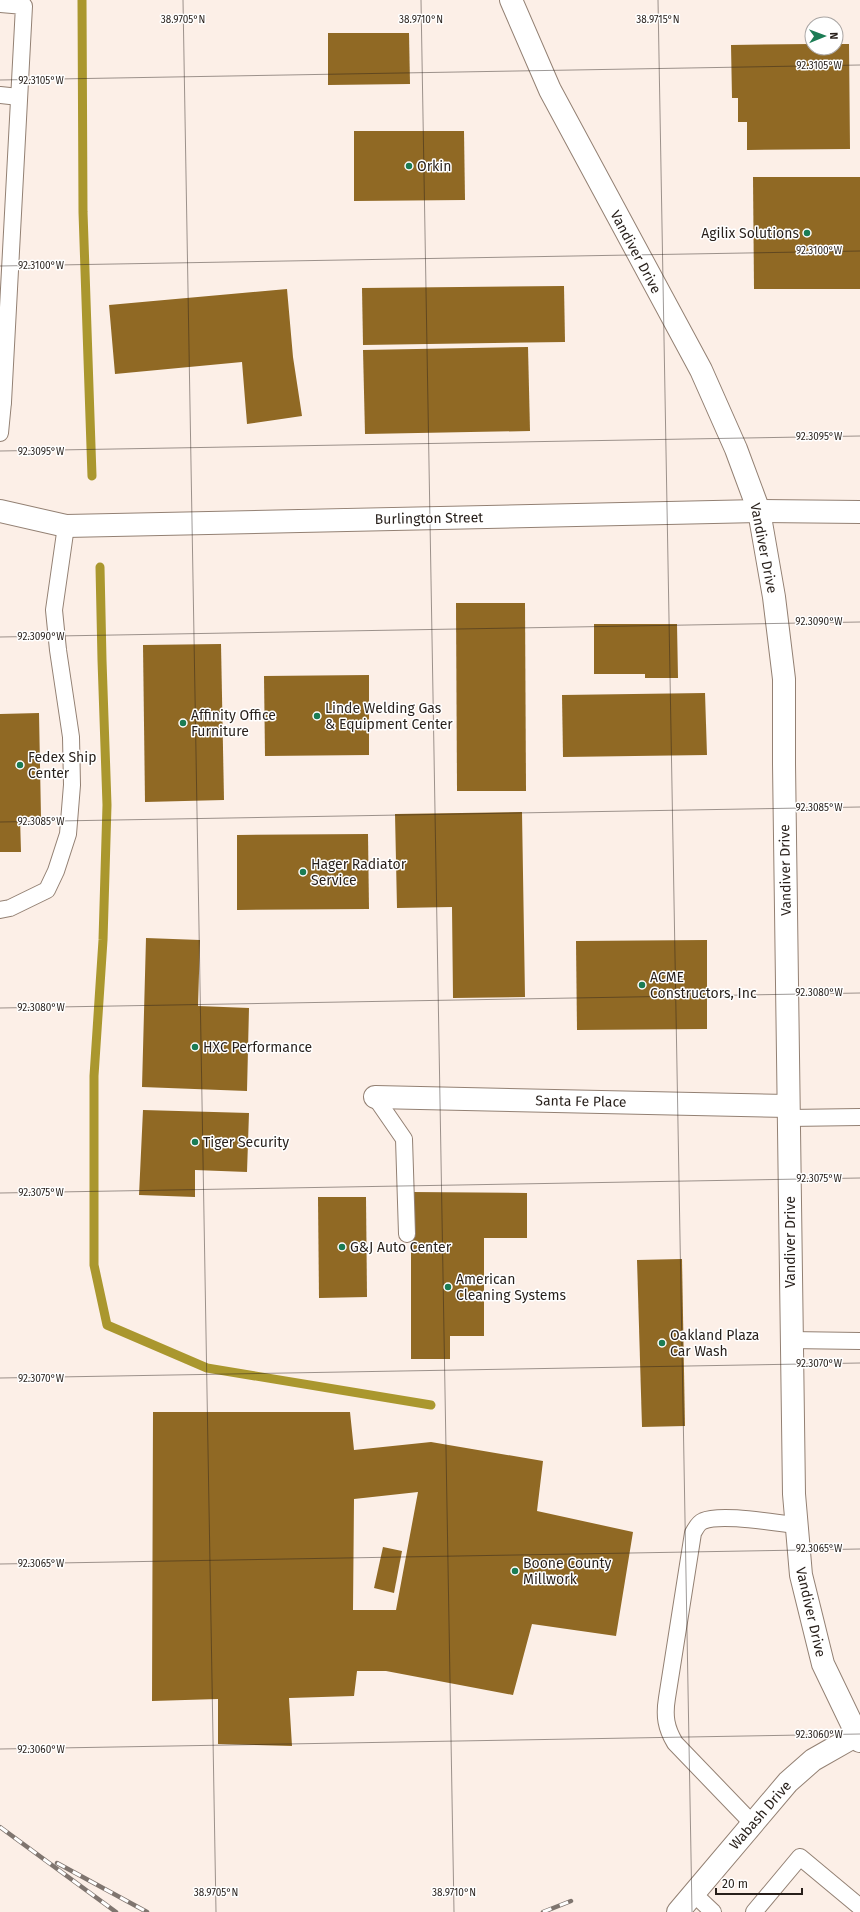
<svg xmlns="http://www.w3.org/2000/svg" width="860" height="1912" font-family="'Fira Sans',sans-serif">
  <style>
    .lines { fill: none; stroke-linecap: round; stroke-linejoin: round }
    .stream { stroke: #aa972e; stroke-width: 9 }
    .building { fill: #906924; fill-rule: evenodd }
    .lane-casing { stroke: #938073; stroke-width: 18 }
    .street-casing { stroke: #938073; stroke-width: 24 }
    .secondary-casing { stroke: #938073; stroke-width: 24 }
    .lane { stroke: #fff; stroke-width: 16 }
    .street { stroke: #fff; stroke-width: 22 }
    .secondary { stroke: #fff; stroke-width: 22 }
    .rail-casing { stroke: #7f756f; stroke-width: 4.5 }
    .rail { stroke: #fff; stroke-width: 3; stroke-dasharray: 9; stroke-linecap: butt }
    .ticks { fill: none; stroke: #271f1a; stroke-width: 1; stroke-opacity: 0.45 }
    .poi-dot { fill: #1b7c54; stroke: #fff; stroke-width: 1.5 }
    .labels { text-anchor: middle; stroke-width: 3; stroke-linejoin: round; paint-order: stroke }
    .poi-label { font-size: 14px; fill: #271f1a; stroke: #fff; text-anchor: start }
    .street-label { font-size: 14px; fill: #271f1a; stroke: #fff }
    .ticks-label { font-size: 10px; text-anchor: middle; fill: #271f1a; stroke: #fff; stroke-width: 3; stroke-linejoin: round; paint-order: stroke }
  </style>
  <rect width="100%" height="100%" fill="#fcefe7"/>
  <g class="lines">
    <g class="stream">
      <path d="M82,0L83,212L92,476"/>
      <path d="M100,567L102,660L107,805L103,940L94,1076V1265L107,1325L207,1368L431,1405"/>
    </g>
  </g>
  <g class="building">
    <path d="M328,33H409L410,84L328,85Z"/>
    <path d="M812,44V48H836V44H849L850,149L747,150V122H738V98H732L731,45Z"/>
    <path d="M354,131H464L465,200L354,201Z"/>
    <path d="M753,177H860V289H754Z"/>
    <path d="M564,286L565,342L363,345L362,288Z"/>
    <path d="M287,289L293,357L302,416L247,424L242,362L115,374L109,305Z"/>
    <path d="M528,347L530,431L365,434L363,350Z"/>
    <path d="M456,603H525L526,791H457Z"/>
    <path d="M594,624H677L678,678H645V674H594Z"/>
    <path d="M221,644L224,800L145,802L143,645Z"/>
    <path d="M369,675V755L265,756L264,676Z"/>
    <path d="M705,693L707,755L563,757L562,695Z"/>
    <path d="M39,713L41,817H20L21,852H0V714Z"/>
    <path d="M522,812L525,997L453,998L452,907L397,908L395,814Z"/>
    <path d="M368,834L369,909L237,910V835Z"/>
    <path d="M146,938L200,940L198,1006L249,1008L247,1091L142,1087Z"/>
    <path d="M707,940V1029L577,1030L576,941Z"/>
    <path d="M143,1110L249,1113L247,1172L195,1170V1197L139,1195Z"/>
    <path d="M411,1192L527,1193V1238H484V1336H450V1359H411Z"/>
    <path d="M318,1197H366L367,1297L319,1298Z"/>
    <path d="M682,1259L685,1426L642,1427L637,1260Z"/>
    <path d="M153,1412H350L354,1450L431,1442L543,1461L537,1511L633,1532L616,1636L532,1624L513,1695L386,1671H357L354,1696L289,1698L292,1746L218,1744V1699L152,1701ZM418,1492L396,1610H353L354,1499Z"/>
    <path d="M383,1547L402,1551L394,1593L374,1588Z"/>
  </g>
  <g class="lines">
    <g class="lane-casing">
      <g id="lane">
        <path d="M0,4L24,6L3,402"/>
        <path d="M0,95L19,97"/>
        <path d="M0,401L3,402L0,433"/>
        <path d="M0,910L10,908L47,890L56,871L68,834L72,785L71,737L58,650L54,610L66,526"/>
        <path d="M375,1097L404,1139L407,1234"/>
        <path d="M789,1118L860,1117"/>
        <path d="M790,1340L860,1341"/>
        <path d="M752,1823L675,1743C666,1728 664,1716 667,1698L693,1533C696,1528 698,1523 703,1521C721,1513 775,1523 796,1525"/>
        <path d="M694,1894L713,1912"/>
        <path d="M754,1912L800,1857L860,1907"/>
      </g>
    </g>
    <g class="street-casing">
      <g id="street">
        <path d="M0,511L66,526L759,511L860,512"/>
        <path d="M375,1097L788,1106"/>
        <path d="M678,1912L788,1782L813,1760L857,1735"/>
      </g>
    </g>
    <g class="secondary-casing">
      <path id="secondary" d="M511,0L550,90L701,370L736,449L759,511L774,597L784,679V764L794,1494L801,1575L823,1664L860,1741"/>
    </g>
    <use href="#lane" class="lane"/>
    <use href="#street" class="street"/>
    <use href="#secondary" class="secondary"/>
    <g class="rail-casing">
      <g id="rail">
        <path d="M0,1827L116,1912"/>
        <path d="M57,1863L147,1912"/>
        <path d="M543,1912L571,1901"/>
      </g>
    </g>
    <use href="#rail" class="rail"/>
  </g>
  <path class="ticks" d="M183,0L216,1912M421,0L454,1912M658,0L692,1912M0,80L860,65M0,266L860,251M0,451L860,436M0,637L860,622M0,822L860,807M0,1008L860,993M0,1193L860,1178M0,1378L860,1363M0,1564L860,1549M0,1749L860,1734"/>
  <g class="poi-dot">
    <circle cx="409" cy="166" r="4"/>
    <circle cx="807" cy="233" r="4"/>
    <circle cx="317" cy="716" r="4"/>
    <circle cx="183" cy="723" r="4"/>
    <circle cx="20" cy="765" r="4"/>
    <circle cx="303" cy="872" r="4"/>
    <circle cx="642" cy="985" r="4"/>
    <circle cx="195" cy="1047" r="4"/>
    <circle cx="195" cy="1142" r="4"/>
    <circle cx="342" cy="1247" r="4"/>
    <circle cx="448" cy="1287" r="4"/>
    <circle cx="662" cy="1343" r="4"/>
    <circle cx="515" cy="1571" r="4"/>
  </g>
  <g class="labels">
    <g class="poi-label">
      <text x="417" y="171">Orkin</text>
      <text x="799" y="238" text-anchor="end">Agilix Solutions</text>
      <text x="325" y="713">Linde Welding Gas<tspan x="325" dy="16">&amp; Equipment Center</tspan></text>
      <text x="191" y="720">Affinity Office<tspan x="191" dy="16">Furniture</tspan></text>
      <text x="28" y="762">Fedex Ship<tspan x="28" dy="16">Center</tspan></text>
      <text x="311" y="869">Hager Radiator<tspan x="311" dy="16">Service</tspan></text>
      <text x="650" y="982">ACME<tspan x="650" dy="16">Constructors, Inc</tspan></text>
      <text x="203" y="1052">HXC Performance</text>
      <text x="203" y="1147">Tiger Security</text>
      <text x="350" y="1252">G&amp;J Auto Center</text>
      <text x="456" y="1284">American<tspan x="456" dy="16">Cleaning Systems</tspan></text>
      <text x="670" y="1340">Oakland Plaza<tspan x="670" dy="16">Car Wash</tspan></text>
      <text x="523" y="1568">Boone County<tspan x="523" dy="16">Millwork</tspan></text>
    </g>
    <g class="street-label">
      <text transform="translate(636 252) rotate(62)" y="5">Vandiver Drive</text>
      <text transform="translate(429 518) rotate(-1)" y="5">Burlington Street</text>
      <text transform="translate(764 548) rotate(79)" y="5">Vandiver Drive</text>
      <text transform="translate(785 870) rotate(-91)" y="5">Vandiver Drive</text>
      <text transform="translate(581 1101) rotate(1)" y="5">Santa Fe Place</text>
      <text transform="translate(790 1242) rotate(-90)" y="5">Vandiver Drive</text>
      <text transform="translate(811 1612) rotate(77)" y="5">Vandiver Drive</text>
      <text transform="translate(760 1815) rotate(-49)" y="5">Wabash Drive</text>
    </g>
  </g>
  <g class="ticks-label">
    <text x="183" y="23">38.9705°N</text>
    <text x="421" y="23">38.9710°N</text>
    <text x="658" y="23">38.9715°N</text>
    <text x="819" y="69">92.3105°W</text>
    <text x="41" y="84">92.3105°W</text>
    <text x="819" y="254">92.3100°W</text>
    <text x="41" y="269">92.3100°W</text>
    <text x="819" y="440">92.3095°W</text>
    <text x="41" y="455">92.3095°W</text>
    <text x="819" y="625">92.3090°W</text>
    <text x="41" y="640">92.3090°W</text>
    <text x="819" y="811">92.3085°W</text>
    <text x="41" y="825">92.3085°W</text>
    <text x="819" y="996">92.3080°W</text>
    <text x="41" y="1011">92.3080°W</text>
    <text x="819" y="1182">92.3075°W</text>
    <text x="41" y="1196">92.3075°W</text>
    <text x="819" y="1367">92.3070°W</text>
    <text x="41" y="1382">92.3070°W</text>
    <text x="819" y="1552">92.3065°W</text>
    <text x="41" y="1567">92.3065°W</text>
    <text x="819" y="1738">92.3060°W</text>
    <text x="41" y="1753">92.3060°W</text>
    <text x="216" y="1896">38.9705°N</text>
    <text x="454" y="1896">38.9710°N</text>
  </g>
  <g transform="translate(824 36) rotate(89)"><circle r="19" fill="#ffffff" stroke="#a9a5a3"/>
  <path d="M0-3L7 15L0 10L-7 15Z" fill="#1b7c54"/>
  <text y="-6" font-size="11" font-weight="bold" text-anchor="middle" fill="#271f1a">N</text>
  </g>
  <path d="M716 1888v6h86v-6" fill="none" stroke="#271f1a" stroke-width="2"/>
  <text x="722" y="1888" font-size="12" fill="#271f1a" stroke="#ffffff" stroke-width="3" paint-order="stroke">20 m</text>
</svg>
